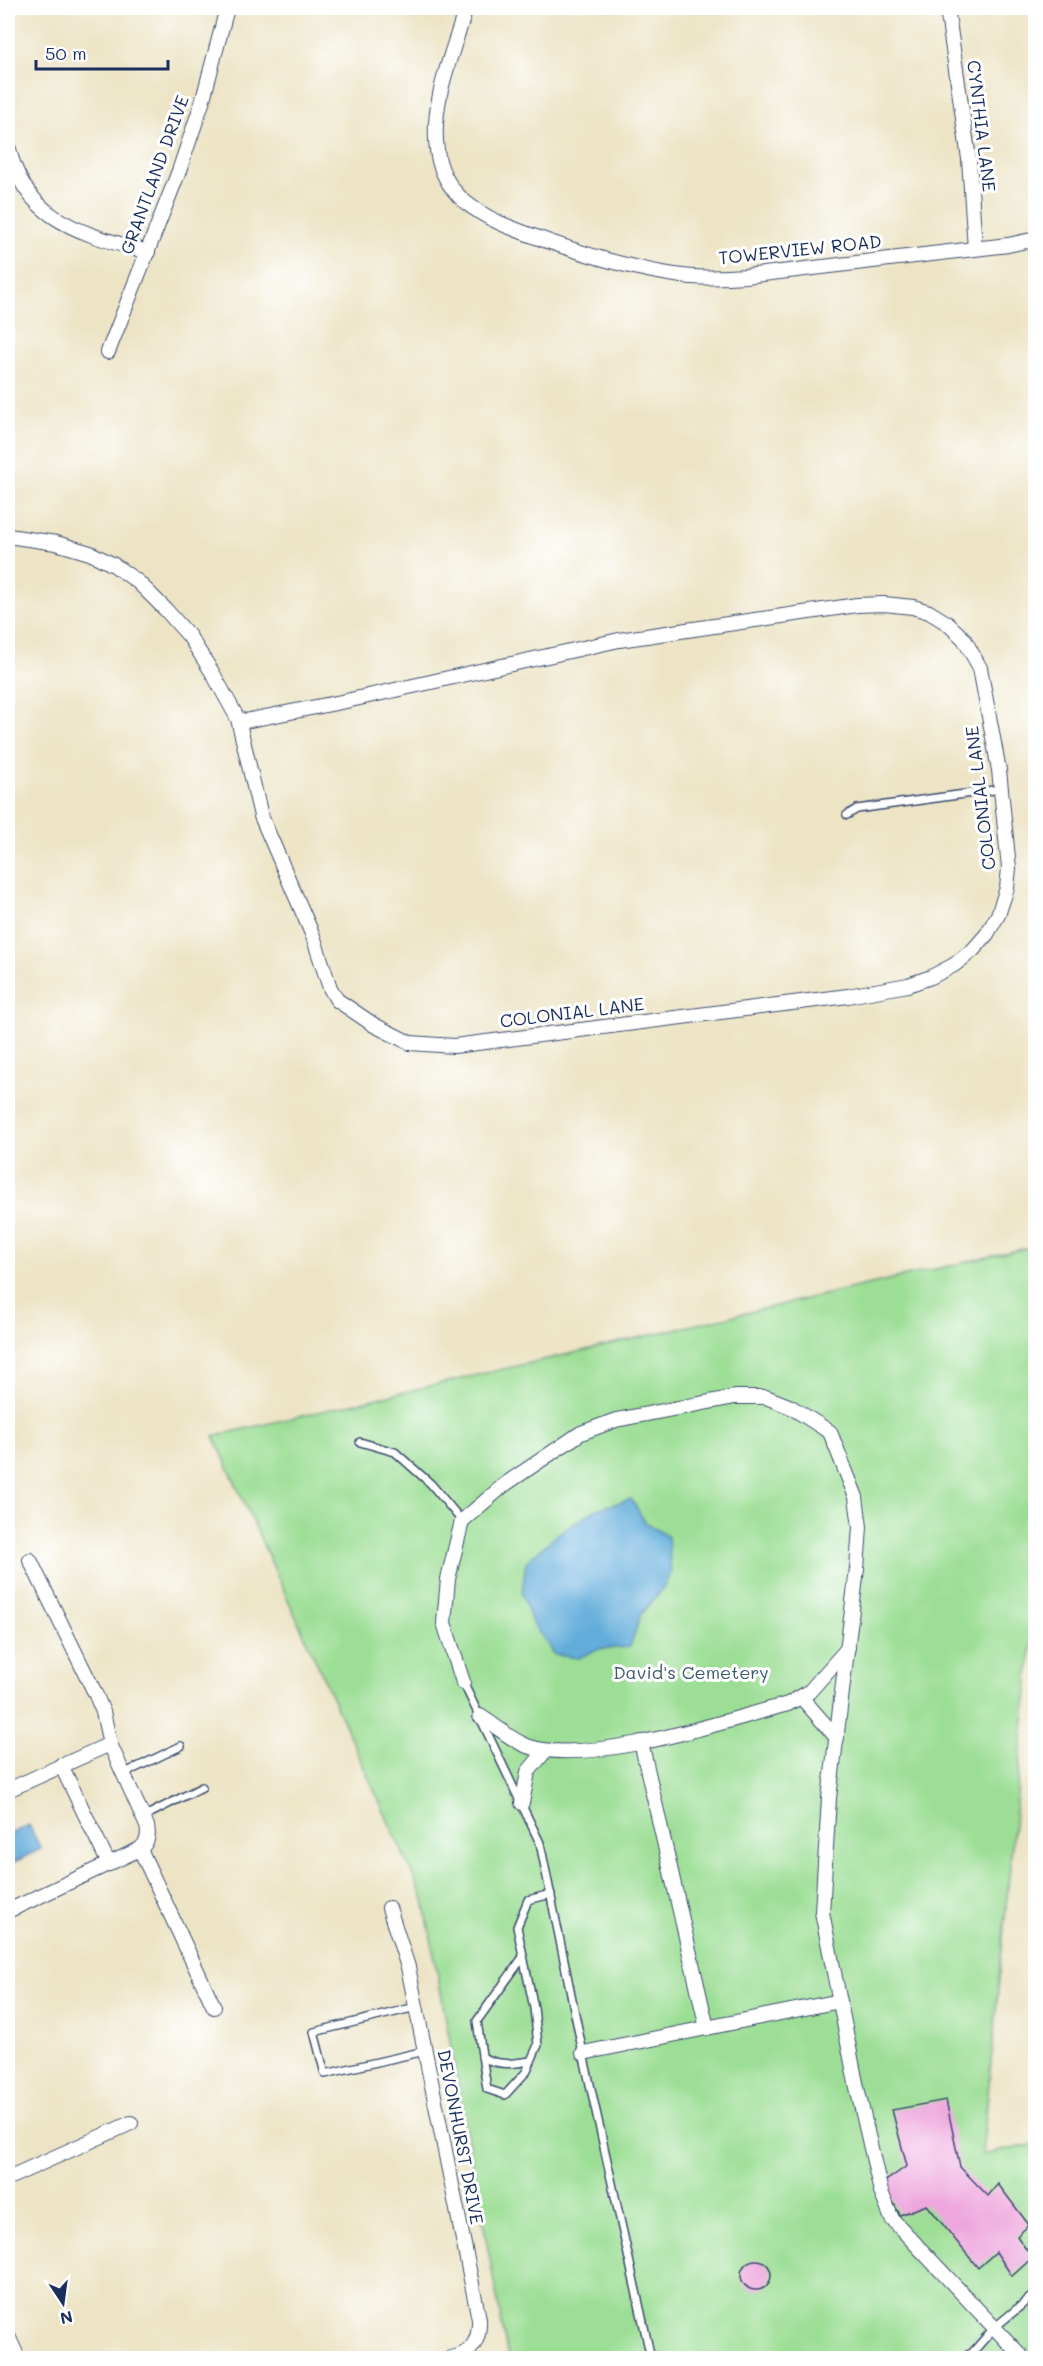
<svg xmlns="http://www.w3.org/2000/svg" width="1043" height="2366" font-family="Mali,sans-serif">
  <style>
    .green { fill: #9cde95; stroke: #5c867a; stroke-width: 1.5 }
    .water { fill: #63addb; stroke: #3f6e9c; stroke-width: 1.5 }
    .building { fill: #eea7de }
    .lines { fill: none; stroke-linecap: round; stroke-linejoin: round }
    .lane-casing { stroke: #3a4a6d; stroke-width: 10 }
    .street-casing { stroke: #3a4a6d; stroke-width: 16 }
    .lane { stroke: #fff; stroke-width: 7 }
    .street { stroke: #fff; stroke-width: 14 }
    .labels { text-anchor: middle; stroke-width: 6; stroke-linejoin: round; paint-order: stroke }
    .street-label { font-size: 18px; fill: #1b2f5e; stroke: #fff }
    .park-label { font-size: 18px; fill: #3b5b6c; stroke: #fff }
  </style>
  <rect width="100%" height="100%" fill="#fff"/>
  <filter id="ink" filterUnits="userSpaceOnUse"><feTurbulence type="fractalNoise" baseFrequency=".0167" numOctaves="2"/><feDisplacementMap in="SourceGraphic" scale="12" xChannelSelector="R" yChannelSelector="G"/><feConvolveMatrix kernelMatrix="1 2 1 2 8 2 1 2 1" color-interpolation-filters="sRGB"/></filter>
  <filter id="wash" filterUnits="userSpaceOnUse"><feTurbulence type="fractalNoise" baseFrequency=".008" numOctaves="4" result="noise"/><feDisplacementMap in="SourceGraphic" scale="24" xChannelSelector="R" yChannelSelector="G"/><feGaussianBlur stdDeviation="1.35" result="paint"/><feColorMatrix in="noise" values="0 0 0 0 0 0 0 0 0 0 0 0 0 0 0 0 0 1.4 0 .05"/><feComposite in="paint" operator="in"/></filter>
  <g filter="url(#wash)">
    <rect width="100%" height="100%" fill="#ece4c5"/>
    <path class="green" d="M1035,1246V1607L982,2155L1035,2144V2358H508L424,1900L214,1436Z"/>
    <g class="water">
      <path d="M631,1499L645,1522L668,1537L671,1573L661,1591L641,1614L630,1647L597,1649L579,1658L555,1655L532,1623L522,1593L526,1562L559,1533L597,1509Z"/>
      <path d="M29,1825L41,1849L8,1865V1835Z"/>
    </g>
    <g id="blocks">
      <g class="building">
        <path d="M946,2100L960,2167L988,2196L998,2184L1029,2225L1017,2236L1032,2258L1012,2276L996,2252L978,2268L927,2205L900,2215L883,2183L907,2166L892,2110Z"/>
        <circle cx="756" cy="2275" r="15"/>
      </g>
    </g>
  </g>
  <g filter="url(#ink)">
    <use href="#blocks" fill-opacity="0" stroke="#3a4a6d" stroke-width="1.5"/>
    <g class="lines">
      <g class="lane-casing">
        <g id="lane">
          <path d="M847,815L857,809L1001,789"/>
          <path d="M360,1442L395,1452L431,1484L462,1521"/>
          <path d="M463,1682L540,1843L583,2053L651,2358"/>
          <path d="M123,1774L181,1746"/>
          <path d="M143,1817L202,1787"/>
          <path d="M523,1957L477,2021L487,2089L505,2095L526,2072L538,2045L534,2008L517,1927L528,1900L551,1894"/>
          <path d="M416,2007L314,2032L325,2074L425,2051"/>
          <path d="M482,2057C499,2066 512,2064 531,2061"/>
          <path d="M960,2358L972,2353L994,2328L1036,2293"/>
        </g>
      </g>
      <g class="street-casing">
        <g id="street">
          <path d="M466,8C453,52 430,103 437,150C439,169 449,188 464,201C489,222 520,231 550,242C593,257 636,270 682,276C703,279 725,277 746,276L1008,245L1036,239"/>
          <path d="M947,8L969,159L975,249"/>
          <path d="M8,145C24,221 81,233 148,252"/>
          <path d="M108,352L179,171L202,103L227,8"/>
          <path d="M8,536L56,543L90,553L114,565L138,582L166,610L189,636L212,672L238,719L261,816L313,936L330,988L337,1000L374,1025L410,1043L454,1046L848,996L908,985L931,977L954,965L973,950L987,934L998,915L1007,888L1009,868L999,770L980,668L964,639L947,623L929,612L913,607L884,604L857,605L619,640L346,701L245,721L238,719"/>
          <path d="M463,1682L444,1623L448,1579L462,1521L504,1485L581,1433L616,1420L735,1397H766L791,1407L830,1432L856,1497L860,1527L857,1569L829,1798L822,1912L856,2083L881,2192L892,2219L1023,2358"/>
          <path d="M801,1697L837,1738"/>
          <path d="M480,1716C495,1725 511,1740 527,1746C588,1767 724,1721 788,1704L809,1692L848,1648"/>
          <path d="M641,1742L707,2028"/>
          <path d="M61,1765L109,1864"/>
          <path d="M8,1790L110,1744"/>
          <path d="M522,1803L528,1772L545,1751"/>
          <path d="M140,1849L214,2007"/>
          <path d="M389,1908L408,1967L479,2319C480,2340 472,2355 451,2358"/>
          <path d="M8,1911L140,1849C148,1842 149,1836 147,1826L110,1744L103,1712L95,1693L30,1560"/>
          <path d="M583,2053L840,2001"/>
          <path d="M8,2178L131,2123"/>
          <path d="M8,2336L18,2358"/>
        </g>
      </g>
      <use href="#lane" class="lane"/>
      <use href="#street" class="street"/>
    </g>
  </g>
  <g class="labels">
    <g class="street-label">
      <text transform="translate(981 126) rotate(83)" y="6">CYNTHIA LANE</text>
      <text transform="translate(155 175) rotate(-70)" y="6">GRANTLAND DRIVE</text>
      <text transform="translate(800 250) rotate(-6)" y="6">TOWERVIEW ROAD</text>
      <text transform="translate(981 798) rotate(-97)" y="6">COLONIAL LANE</text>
      <text transform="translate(572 1013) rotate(-7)" y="6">COLONIAL LANE</text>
      <text transform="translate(460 2137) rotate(79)" y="6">DEVONHURST DRIVE</text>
    </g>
    <g class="park-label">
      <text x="691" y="1679">David's Cemetery</text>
    </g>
  </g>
  <rect width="1043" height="2366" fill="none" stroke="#fff" stroke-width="30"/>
  <g transform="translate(63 2303) rotate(167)" stroke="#ffffff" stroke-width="4.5" paint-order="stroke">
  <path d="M0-4.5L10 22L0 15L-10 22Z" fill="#1b2f5e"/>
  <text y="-9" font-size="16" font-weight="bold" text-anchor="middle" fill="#1b2f5e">N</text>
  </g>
  <path d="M36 60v9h132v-9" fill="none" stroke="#1b2f5e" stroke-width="3"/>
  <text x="45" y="60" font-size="18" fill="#1b2f5e" stroke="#ffffff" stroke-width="4.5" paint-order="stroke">50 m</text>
</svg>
